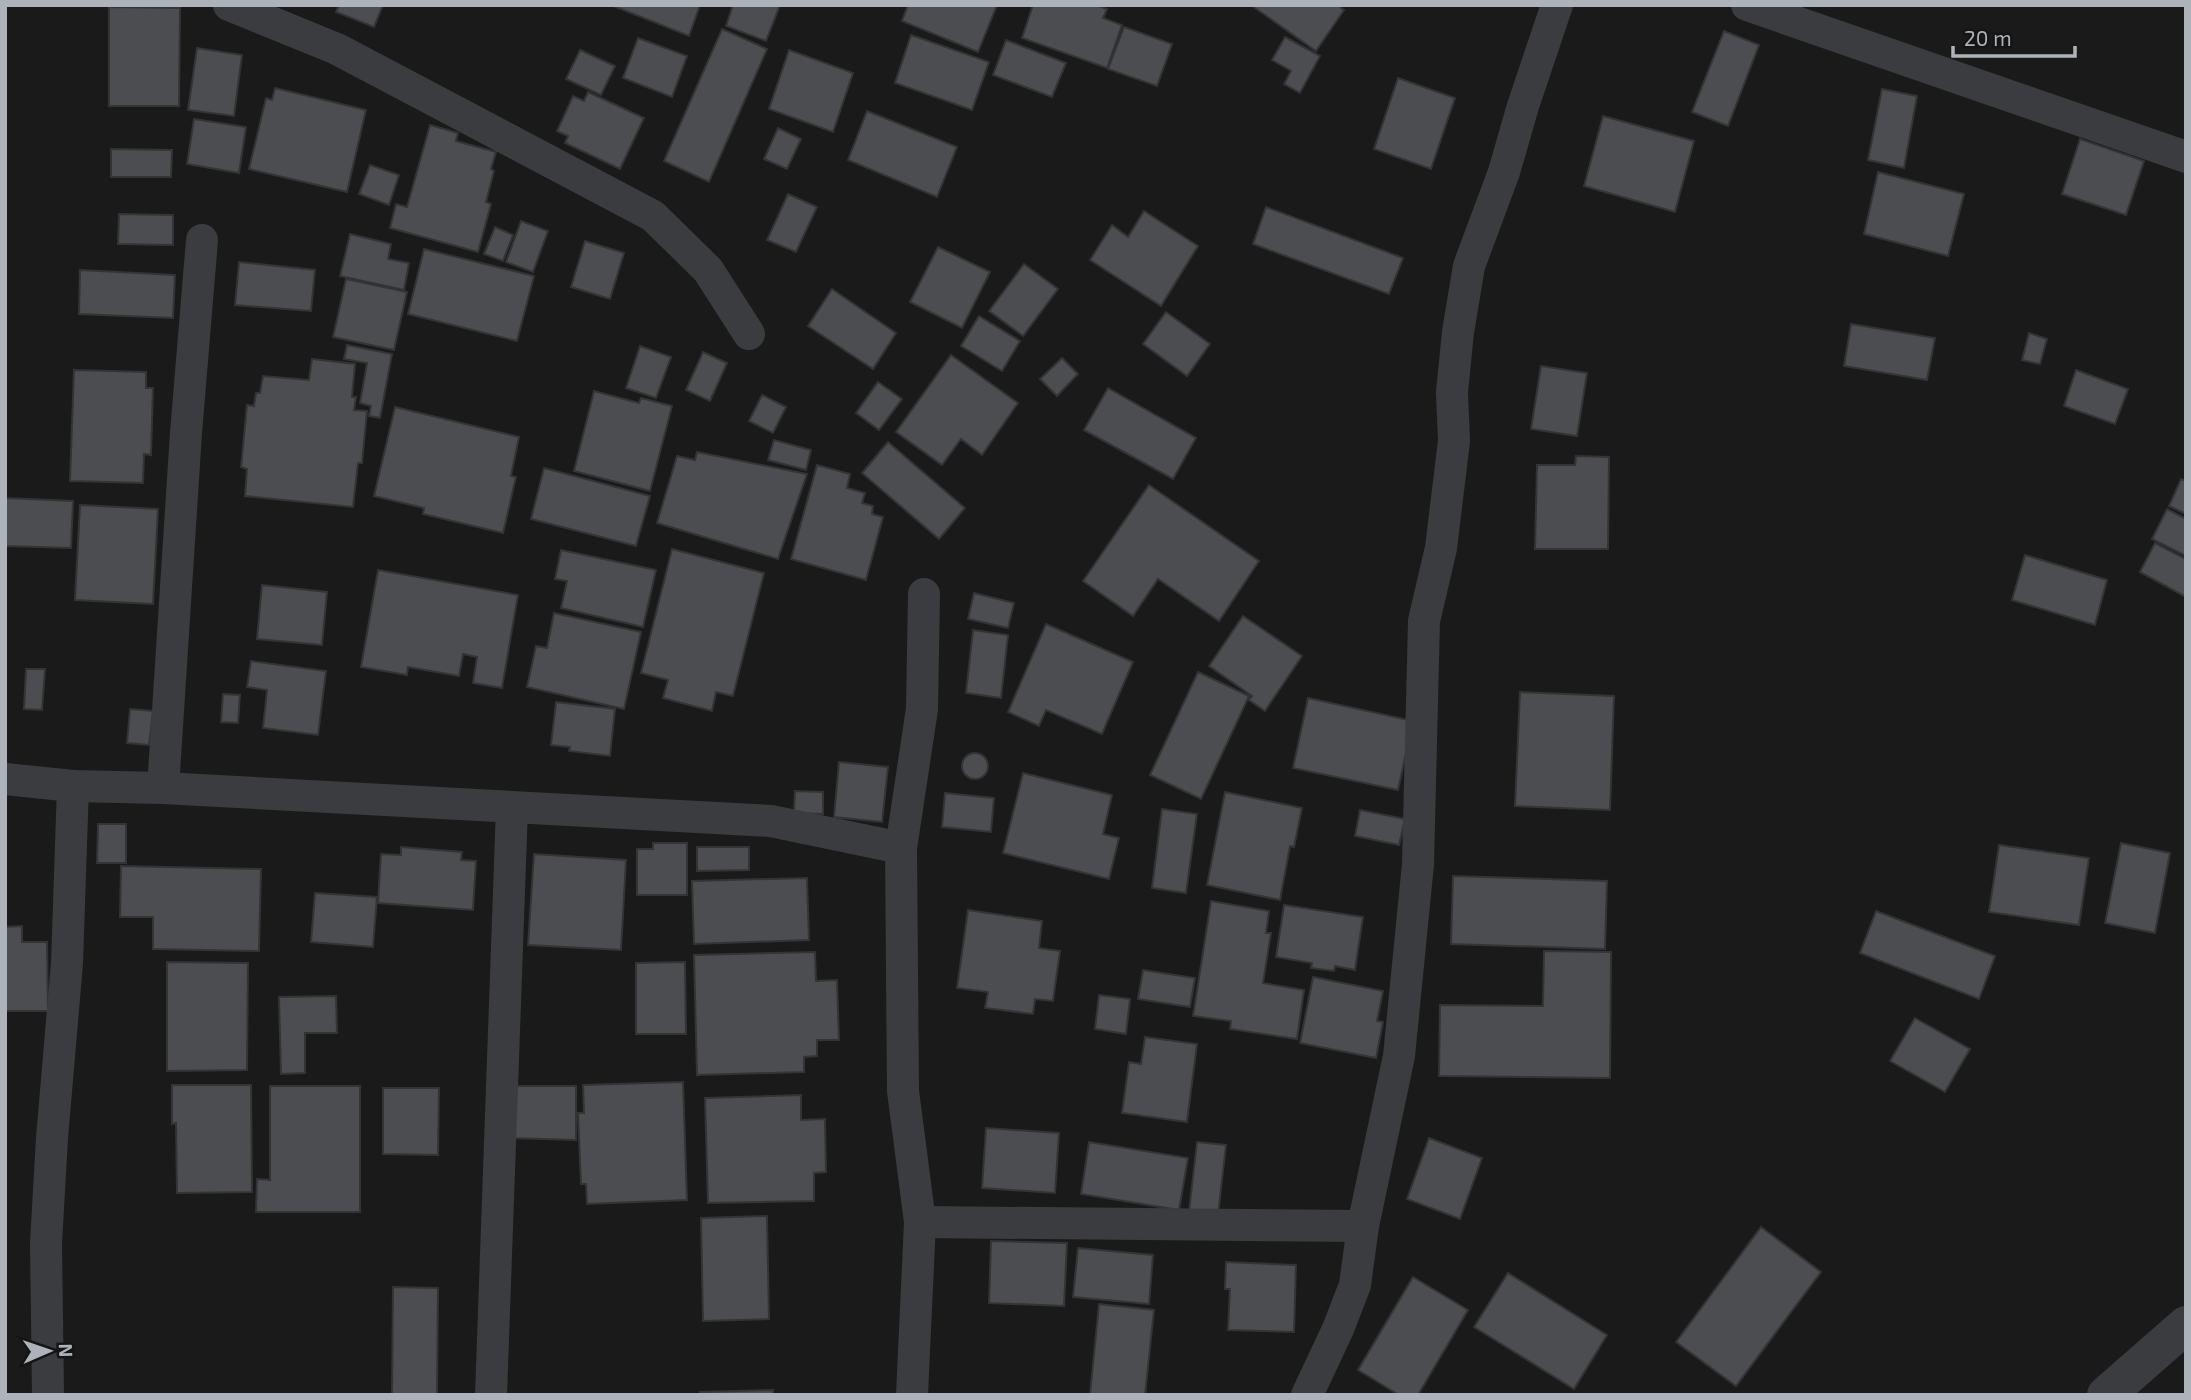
<svg xmlns="http://www.w3.org/2000/svg" width="2191" height="1400" font-family="'Exo 2',sans-serif">
  <style>
    .building { fill: #4c4d50; stroke: #343437; stroke-width: 2 }
    .lines { fill: none; stroke-linecap: round; stroke-linejoin: round }
    .minor { stroke: #3b3c40; stroke-width: 32 }
    .tertiary { stroke: #3b3c40; stroke-width: 38 }
  </style>
  <rect width="100%" height="100%" fill="#1a1a1b"/>
  <g class="building">
    <path d="M339,5H383L374,27L336,12Z"/>
    <path d="M611,5H700L689,36Z"/>
    <path d="M733,5H780L766,41L726,26Z"/>
    <path d="M908,5H997L978,52L902,21Z"/>
    <path d="M1033,5H1096L1107,9L1103,18L1122,25L1107,68L1022,38Z"/>
    <path d="M1251,5H1338L1344,10L1316,51Z"/>
    <path d="M109,7L180,8L179,106H109Z"/>
    <path d="M1124,27L1172,44L1157,86L1108,69Z"/>
    <path d="M722,29L767,49L709,182L664,161Z"/>
    <path d="M1724,31L1759,45L1728,126L1692,112Z"/>
    <path d="M911,35L989,62L972,110L895,83Z"/>
    <path d="M1285,37L1320,56L1300,93L1284,84L1291,71L1272,60Z"/>
    <path d="M638,38L687,56L672,97L623,78Z"/>
    <path d="M1006,40L1066,63L1052,97L993,75Z"/>
    <path d="M197,48L242,55L234,116L188,110Z"/>
    <path d="M580,50L615,66L601,95L566,79Z"/>
    <path d="M789,50L853,73L833,132L769,109Z"/>
    <path d="M1398,78L1455,98L1431,169L1374,149Z"/>
    <path d="M275,88L366,110L347,192L249,169L266,98L272,100Z"/>
    <path d="M1882,89L1917,96L1904,168L1868,160Z"/>
    <path d="M588,92L644,118L620,169L565,143L568,136L557,131L573,96L584,101Z"/>
    <path d="M867,111L957,147L937,197L848,160Z"/>
    <path d="M1603,116L1694,141L1675,212L1584,186Z"/>
    <path d="M194,119L246,127L239,173L187,164Z"/>
    <path d="M430,125L458,133L456,141L496,152L491,169L494,171L486,202L491,204L478,252L390,228L396,204L407,207Z"/>
    <path d="M778,128L801,139L787,169L764,159Z"/>
    <path d="M2080,139L2144,161L2126,215L2062,194Z"/>
    <path d="M111,149L172,150L171,177H111Z"/>
    <path d="M370,165L399,175L389,205L359,194Z"/>
    <path d="M1878,172L1964,194L1948,256L1864,234Z"/>
    <path d="M788,194L817,207L796,252L767,240Z"/>
    <path d="M1266,207L1403,258L1389,294L1253,244Z"/>
    <path d="M1144,211L1198,246L1161,306L1090,260L1112,225L1128,237Z"/>
    <path d="M119,214L173,215V245L118,244Z"/>
    <path d="M521,221L548,231L533,272L506,262Z"/>
    <path d="M495,227L513,235L503,261L484,254Z"/>
    <path d="M350,234L391,244L388,259L409,263L404,290L340,276Z"/>
    <path d="M585,241L624,253L610,299L571,287Z"/>
    <path d="M938,247L990,272L962,328L910,302Z"/>
    <path d="M424,249L534,276L517,341L408,314Z"/>
    <path d="M239,262L315,270L311,311L235,305Z"/>
    <path d="M1024,264L1058,289L1023,336L989,311Z"/>
    <path d="M80,270L175,275L173,318L79,314Z"/>
    <path d="M346,279L407,292L394,350L333,337Z"/>
    <path d="M832,289L896,333L873,369L808,326Z"/>
    <path d="M1166,312L1210,344L1187,376L1143,344Z"/>
    <path d="M979,316L1020,341L1002,371L961,346Z"/>
    <path d="M1851,324L1935,338L1927,380L1844,366Z"/>
    <path d="M2029,333L2047,339L2040,364L2022,360Z"/>
    <path d="M347,345L392,354L380,418L369,416L371,406L360,403L367,363L344,359Z"/>
    <path d="M640,346L671,357L656,398L626,388Z"/>
    <path d="M703,352L727,363L710,401L686,390Z"/>
    <path d="M951,355L1018,403L982,455L961,439L942,465L896,432Z"/>
    <path d="M1062,358L1078,374L1057,396L1040,379Z"/>
    <path d="M312,359L355,364L352,397H356L354,410L367,411L362,463H358L353,507L245,496L247,469L241,467L247,405L254,406L256,393H260L263,376L309,380Z"/>
    <path d="M1541,366L1587,373L1577,436L1531,429Z"/>
    <path d="M74,370L146,372V388H153L151,455L144,454L143,483L70,481Z"/>
    <path d="M2076,370L2128,389L2115,424L2064,406Z"/>
    <path d="M878,382L902,399L879,430L856,413Z"/>
    <path d="M1108,388L1196,438L1173,479L1084,430Z"/>
    <path d="M594,391L639,403L641,398L672,406L650,491L574,471Z"/>
    <path d="M762,395L786,407L773,433L749,421Z"/>
    <path d="M395,407L519,437L511,476L516,477L503,533L423,514L424,508L374,496Z"/>
    <path d="M774,440L811,450L806,470L768,460Z"/>
    <path d="M888,442L965,508L939,539L862,473Z"/>
    <path d="M697,452L807,474L778,559L657,523L677,456L695,460Z"/>
    <path d="M1576,456L1609,457L1608,549H1535L1537,465H1575Z"/>
    <path d="M817,465L850,474L847,488L865,493L862,503L873,506L872,514L883,517L866,580L791,559Z"/>
    <path d="M544,468L650,496L636,546L531,519Z"/>
    <path d="M2181,479L2186,481V514L2169,506Z"/>
    <path d="M1149,485L1259,561L1219,621L1158,579L1133,616L1083,581Z"/>
    <path d="M5,498L73,501L71,548L5,546Z"/>
    <path d="M80,505L158,509L153,604L75,600Z"/>
    <path d="M2167,509L2186,519V556L2152,539Z"/>
    <path d="M2155,543L2186,559V597L2140,572Z"/>
    <path d="M672,549L764,573L733,696L716,692L712,711L663,698L668,680L641,673Z"/>
    <path d="M561,550L656,570L643,627L561,608L567,581L555,579Z"/>
    <path d="M2025,555L2107,580L2095,625L2012,600Z"/>
    <path d="M378,570L518,595L502,688L473,683L477,657L463,654L459,676L408,667L407,675L361,667Z"/>
    <path d="M262,585L327,592L322,645L257,639Z"/>
    <path d="M974,593L1014,603L1008,628L968,619Z"/>
    <path d="M554,613L641,632L624,709L527,687L536,646L547,648Z"/>
    <path d="M1243,616L1302,656L1265,711L1249,700L1252,696L1209,666Z"/>
    <path d="M1046,624L1133,662L1102,734L1046,710L1039,726L1008,712Z"/>
    <path d="M973,630L1008,635L1001,698L966,693Z"/>
    <path d="M251,661L326,671L318,735L263,728L267,690L247,687Z"/>
    <path d="M26,669H45L42,710L24,709Z"/>
    <path d="M1198,672L1249,696L1201,799L1150,775Z"/>
    <path d="M1520,692L1614,696L1610,810L1515,806Z"/>
    <path d="M223,694L240,695L238,723L221,722Z"/>
    <path d="M1308,698L1413,721L1398,790L1293,768Z"/>
    <path d="M556,702L615,709L610,756L569,751L570,747L551,745Z"/>
    <path d="M130,709L153,711L149,745L127,743Z"/>
    <circle cx="975" cy="766" r="13"/>
    <path d="M839,762L888,767L882,822L834,817Z"/>
    <path d="M1023,773L1112,795L1103,834L1119,838L1109,879L1003,853Z"/>
    <path d="M795,791L823,792V814L794,813Z"/>
    <path d="M1225,792L1302,808L1294,847L1290,846L1280,900L1207,885Z"/>
    <path d="M945,793L994,798L991,832L942,827Z"/>
    <path d="M1162,809L1197,814L1186,893L1152,888Z"/>
    <path d="M1360,810L1405,819L1399,845L1355,836Z"/>
    <path d="M98,824H126V863H97Z"/>
    <path d="M653,843H687V895H637V849H653Z"/>
    <path d="M2121,843L2170,853L2155,933L2105,923Z"/>
    <path d="M1999,845L2089,858L2079,925L1989,912Z"/>
    <path d="M401,847L462,852L461,860L476,861L473,910L378,903L381,854L401,855Z"/>
    <path d="M697,847H749V870L697,871Z"/>
    <path d="M534,854L626,860L621,950L528,945Z"/>
    <path d="M121,866L261,869L259,951L153,949V917H120Z"/>
    <path d="M1453,876L1607,881L1605,949L1451,944Z"/>
    <path d="M807,878L809,940L694,944L692,881Z"/>
    <path d="M315,893L377,897L373,947L311,942Z"/>
    <path d="M1211,901L1269,911L1266,933H1271L1263,983L1304,990L1297,1039L1230,1029L1231,1021L1193,1016Z"/>
    <path d="M1284,905L1363,917L1355,970L1335,966L1334,971L1311,968L1312,963L1276,957Z"/>
    <path d="M968,910L1042,921L1039,948L1060,951L1053,1001L1035,999L1033,1014L985,1008L988,992L957,988Z"/>
    <path d="M1876,911L1995,956L1979,999L1860,953Z"/>
    <path d="M22,926V942H47L48,1011H5V927Z"/>
    <path d="M1544,951L1611,952L1610,1078L1439,1076L1440,1005L1543,1006Z"/>
    <path d="M815,952L816,981L837,980L839,1040H817V1056L804,1057V1072L697,1075L694,955Z"/>
    <path d="M167,962L248,963L247,1070L167,1071Z"/>
    <path d="M685,962L686,1034H636V963Z"/>
    <path d="M1143,970L1195,978L1190,1007L1138,999Z"/>
    <path d="M1313,977L1383,991L1377,1021L1383,1022L1376,1058L1300,1043Z"/>
    <path d="M1099,995L1130,999L1126,1034L1095,1029Z"/>
    <path d="M336,996L337,1033H305V1073L281,1074L279,997Z"/>
    <path d="M1915,1018L1970,1049L1945,1092L1890,1061Z"/>
    <path d="M1145,1037L1197,1044L1187,1122L1122,1113L1129,1062L1141,1064Z"/>
    <path d="M683,1082L687,1200L587,1204L586,1184H581L578,1113H584L583,1085Z"/>
    <path d="M172,1085H251L252,1192L177,1193L176,1123L172,1124Z"/>
    <path d="M270,1086H360V1212H256L257,1179L270,1180Z"/>
    <path d="M511,1086H576V1140L511,1138Z"/>
    <path d="M383,1088H439L438,1155L383,1154Z"/>
    <path d="M801,1095V1120L825,1119L826,1172L814,1173V1201L708,1203L705,1098Z"/>
    <path d="M986,1128L1059,1133L1055,1193L982,1188Z"/>
    <path d="M1429,1138L1482,1158L1460,1219L1407,1199Z"/>
    <path d="M1089,1142L1188,1158L1179,1210L1081,1194Z"/>
    <path d="M1197,1142L1226,1145L1218,1215L1189,1212Z"/>
    <path d="M767,1216L769,1319L703,1321L701,1218Z"/>
    <path d="M1761,1227L1821,1272L1736,1386L1676,1342Z"/>
    <path d="M991,1241L1067,1243L1064,1306L989,1303Z"/>
    <path d="M1078,1248L1153,1255L1149,1304L1073,1297Z"/>
    <path d="M1226,1262L1296,1265L1294,1332L1228,1330L1230,1289H1225Z"/>
    <path d="M1508,1273L1607,1335L1574,1389L1474,1327Z"/>
    <path d="M1413,1277L1468,1310L1418,1395H1399L1358,1370Z"/>
    <path d="M393,1287L438,1288L437,1395H392Z"/>
    <path d="M1099,1304L1154,1310L1145,1395H1090Z"/>
    <path d="M773,1390V1395H700V1392Z"/>
  </g>
  <g class="lines">
    <g class="minor">
      <path d="M229,5L337,49L653,216L708,270L749,334"/>
      <path d="M1747,5L2186,157"/>
      <path d="M5,779L73,786L163,788L771,821L901,848L903,1091L920,1222L912,1395"/>
      <path d="M163,788L186,433L202,240"/>
      <path d="M901,848L922,709L924,594"/>
      <path d="M920,1222L1363,1226"/>
      <path d="M48,1395L46,1243L52,1138L67,963L73,786"/>
      <path d="M491,1395L512,807"/>
      <path d="M1307,1395L1338,1329L1355,1285L1363,1226L1399,1056L1418,864L1424,621L1441,548L1454,441L1452,392L1458,332L1469,266L1504,172L1523,106L1557,5"/>
    </g>
    <path class="tertiary" d="M2106,1395L2186,1325"/>
  </g>
  <rect width="2191" height="1400" fill="none" stroke="#aeb3b9" stroke-width="14"/>
  <g transform="translate(49 1351) rotate(88)" stroke="#151516" stroke-width="5" paint-order="stroke">
  <path d="M0-5L12 26L0 18L-12 26Z" fill="#aeb3b9"/>
  <text y="-10" font-size="19" font-weight="bold" text-anchor="middle" fill="#aeb3b9">N</text>
  </g>
  <path d="M1953 46v10h122v-10" fill="none" stroke="#aeb3b9" stroke-width="3.5"/>
  <text x="1964" y="46" font-size="21" fill="#aeb3b9" stroke="#151516" stroke-width="5" paint-order="stroke">20 m</text>
</svg>
